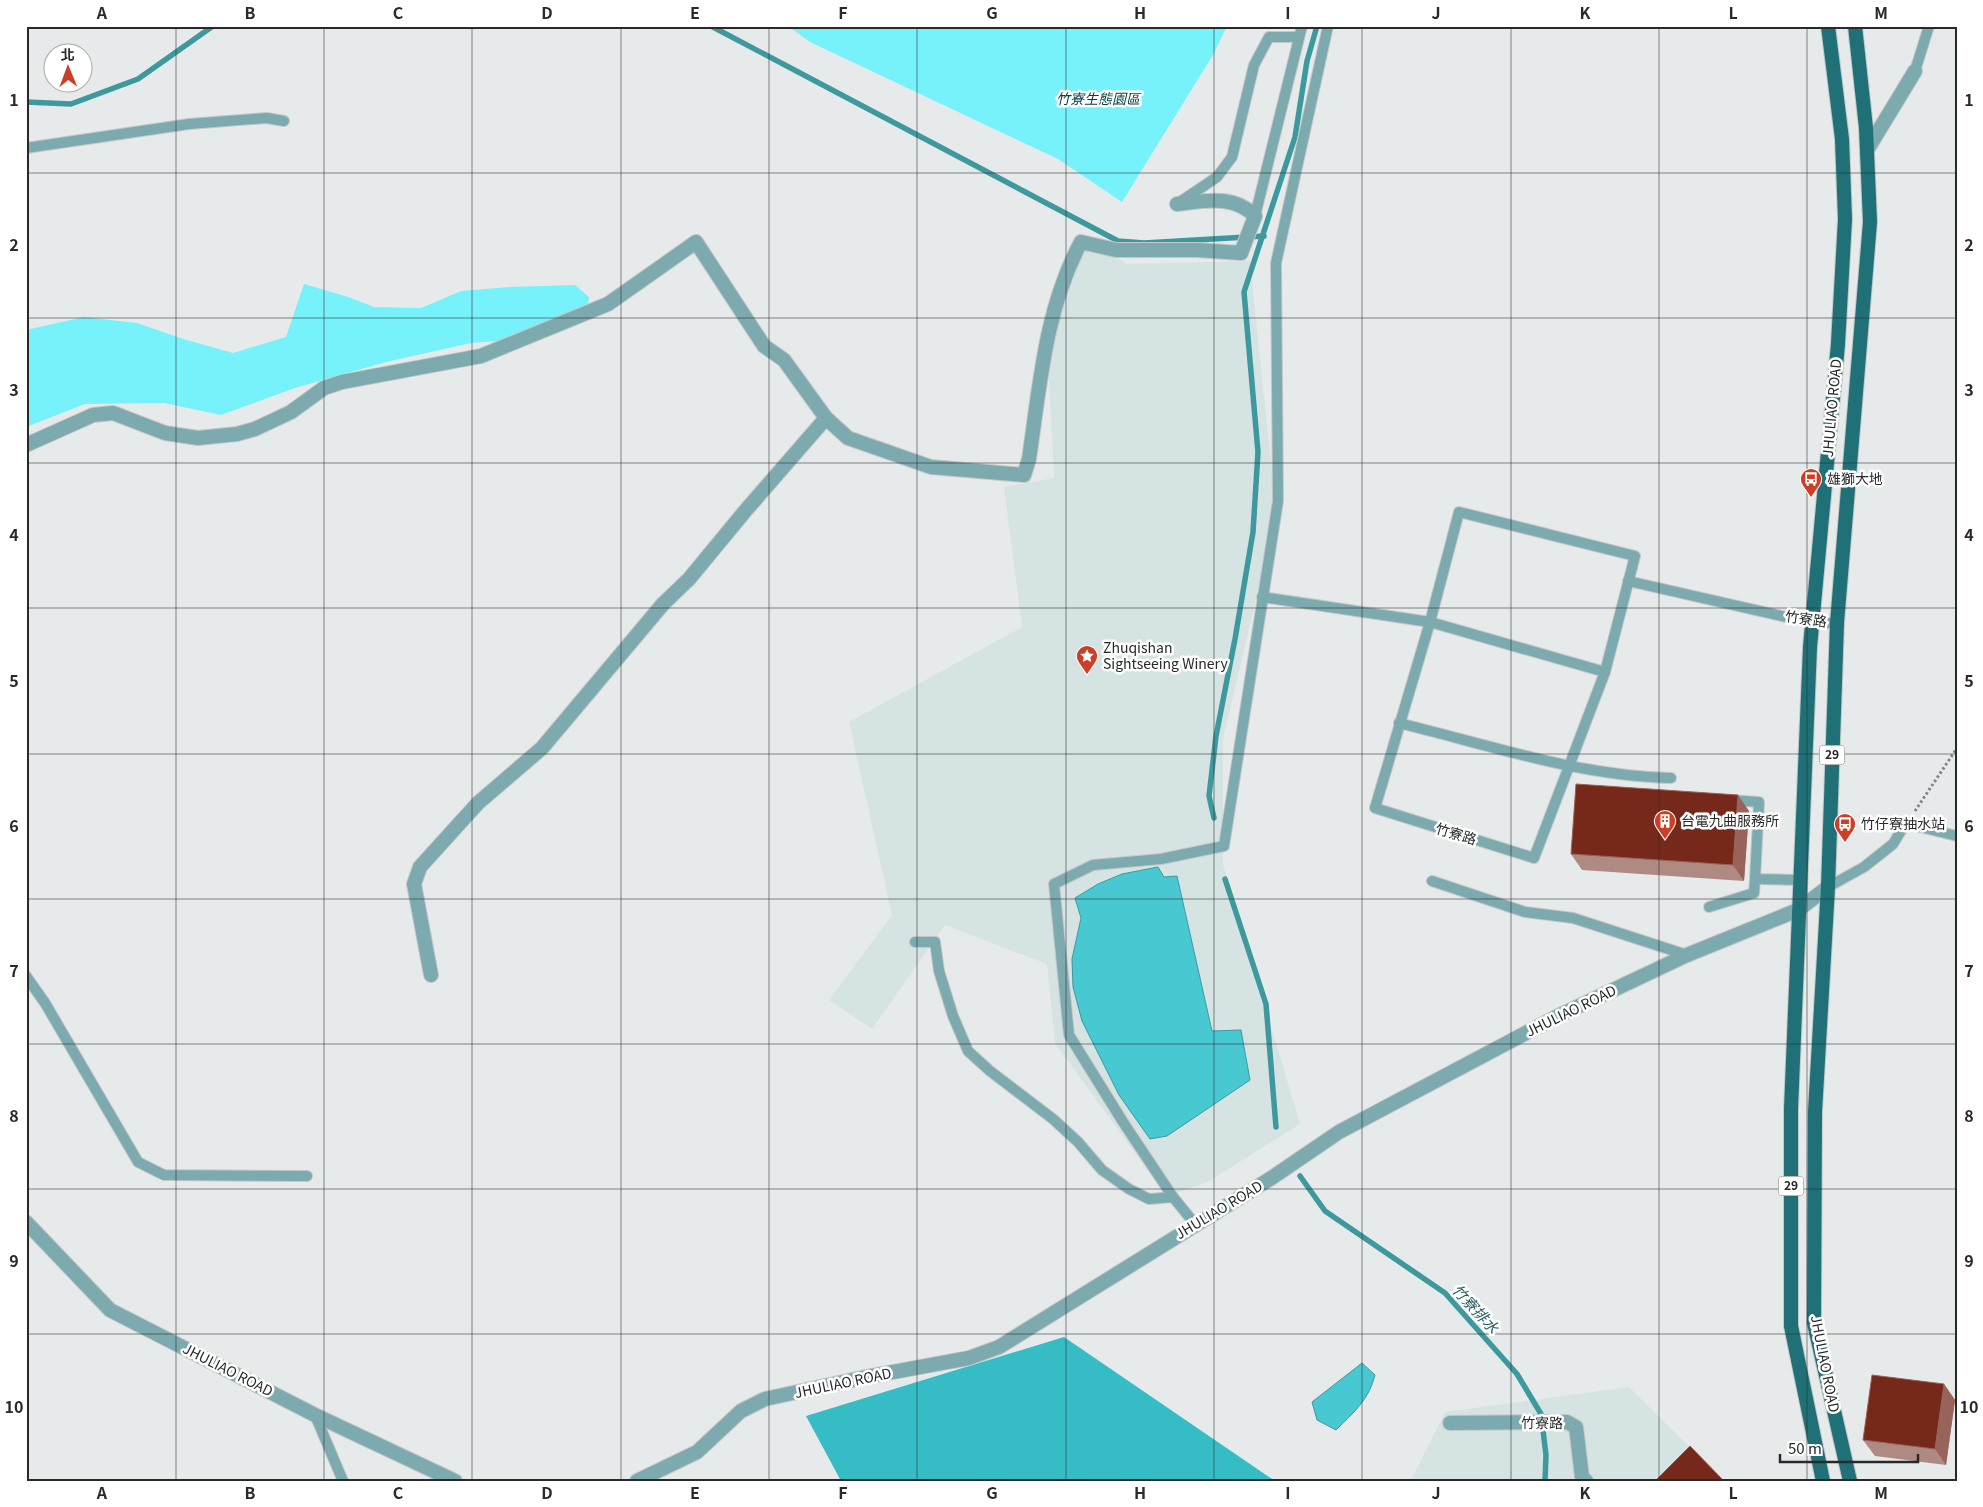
<svg xmlns="http://www.w3.org/2000/svg" width="1983" height="1507" font-family="Georgia,'Noto Sans TC',serif">
  <style>
    .built { fill: #d5e3e3 }
    .green { fill: #77f2fa }
    .forest { fill: #36bcc4 }
    .water { fill: #48c9d2; stroke: #3e999f }
    .lines { fill: none; stroke-linecap: round; stroke-linejoin: round }
    .stream { stroke: #3e999f; stroke-width: 5.5 }
    .service-casing { stroke: #c5c7c8; stroke-width: 12 }
    .minor-casing { stroke: #c5c7c8; stroke-width: 16 }
    .primary-casing { stroke: #c5c7c8; stroke-width: 16 }
    .path { stroke: #838485; stroke-width: 3; stroke-dasharray: 2.5 2.5; stroke-linecap: butt }
    .service { stroke: #7caaae; stroke-width: 10 }
    .minor { stroke: #7caaae; stroke-width: 14 }
    .primary { stroke: #207177; stroke-width: 14 }
    .wall { fill: #ae8a83 }
    .shaded-wall { fill: #986359 }
    .building { fill: #76291b; stroke: #986359 }
    .grid { fill: none; stroke: #282929; stroke-width: 1; stroke-opacity: 0.55 }
    .labels { text-anchor: middle; stroke-width: 5; stroke-linejoin: round; paint-order: stroke }
    .shield { fill: #fff; stroke: #686969; stroke-width: 1 }
    .shield-label { font-size: 12px; font-weight: bold; fill: #282929 }
    .park-label { font-size: 14px; font-style: italic; fill: #024044; stroke: #fff }
    .street-label { font-size: 14px; fill: #282929; stroke: #fff }
    .poi-label { font-size: 14px; fill: #282929; stroke: #fff; text-anchor: start }
    .water-label { font-size: 15px; font-style: italic; fill: #255b5f; stroke: #fff }
    .neatline { fill: none; stroke: #282929; stroke-width: 2 }
    .grid-label { font-size: 16px; text-anchor: middle; font-weight: bold; fill: #282929 }
  </style>
  <rect width="100%" height="100%" fill="#e7eaeb"/>
  <g class="built">
    <path d="M1088,240L1127,264L1250,261L1276,514L1223,739V864L1300,1124L1211,1180L1167,1197L1055,1043L1047,964L945,925L872,1029L829,1000L892,915L849,722L1022,627L1004,487L1054,478L1047,339Z"/>
    <path d="M1629,1387L1724,1481H1411L1445,1412Z"/>
  </g>
  <g class="green">
    <path d="M788,26H1227L1213,55L1122,202L1058,159L810,42Z"/>
    <path d="M304,284L348,297L374,307L421,308L461,291L509,287L575,285L589,297L587,313L536,338L471,343L386,362L295,388L221,415L164,403L85,404L26,427V330L84,317L137,323L183,339L233,353L286,337Z"/>
  </g>
  <path class="forest" d="M1064,1337L1275,1481H841L806,1416Z"/>
  <g class="water">
    <path d="M1158,867L1164,877L1177,876L1212,1031L1241,1030L1250,1080L1167,1136L1150,1139L1119,1095L1082,1021L1073,987L1072,959L1081,918L1075,898L1098,884L1122,874Z"/>
    <path d="M1362,1363L1375,1375C1369,1400 1353,1413 1336,1430L1317,1420L1312,1402Z"/>
  </g>
  <g class="lines">
    <g class="stream">
      <path d="M711,26L1118,241L1144,243L1264,236"/>
      <path d="M26,102L71,104L138,79L213,26"/>
      <path d="M1214,818L1209,796L1216,736L1235,639L1253,532L1258,452L1244,292L1295,137L1307,61L1317,26"/>
      <path d="M1225,879L1266,1004L1276,1127"/>
      <path d="M1300,1176L1325,1211L1445,1293L1517,1374L1541,1414L1546,1455L1545,1481"/>
    </g>
    <g class="service-casing">
      <g id="service">
        <path d="M1915,71L1929,26"/>
        <path d="M26,148L189,124L267,118L284,121"/>
        <path d="M1180,202L1217,177L1232,157L1254,65L1269,37H1299"/>
        <path d="M1255,216L1302,26"/>
        <path d="M1459,512L1635,556L1605,672L1534,858L1375,808L1430,622Z"/>
        <path d="M1628,581L1812,623H1837"/>
        <path d="M1262,597L1430,622L1605,672"/>
        <path d="M1399,723C1489,745 1579,776 1671,778"/>
        <path d="M1729,800L1759,802L1755,879L1800,880"/>
        <path d="M1432,881L1525,912L1573,918L1687,955"/>
        <path d="M1828,887L1864,867L1893,844L1907,821L1920,827L1957,836"/>
        <path d="M1709,907L1754,893L1755,879"/>
        <path d="M915,942H935L939,971L953,1016L968,1051L990,1071L1053,1119L1078,1142L1102,1170L1129,1189L1149,1199L1173,1197"/>
        <path d="M26,976L45,1003L138,1162L164,1175L307,1176"/>
        <path d="M1195,1224L1173,1197L1123,1122L1069,1035L1054,884L1093,865L1161,859L1224,846L1278,501L1276,263L1328,26"/>
        <path d="M315,1415L343,1481"/>
      </g>
    </g>
    <g class="minor-casing">
      <g id="minor">
        <path d="M1867,150L1915,71"/>
        <path d="M26,445L93,415L113,413L165,433L198,438L237,434L255,429L291,412L324,388L342,382L481,356L608,304L696,242L764,346L784,360L826,418L848,438L931,467L1024,475L1029,459C1040,385 1045,309 1081,242L1116,250H1197L1241,253L1255,216C1233,194 1205,201 1177,204"/>
        <path d="M431,975L414,884L420,867L478,803L542,748L663,604L689,579L746,510L826,418"/>
        <path d="M26,1222L110,1310L315,1415L455,1481"/>
        <path d="M1450,1423L1567,1422L1576,1427L1582,1477L1586,1481"/>
        <path d="M637,1481L697,1452L741,1411L765,1399L866,1377L969,1358L999,1347L1273,1177L1339,1132L1558,1016L1687,955L1798,910L1828,887"/>
      </g>
    </g>
    <g class="primary-casing">
      <g id="primary">
        <path d="M1823,1481L1791,1326V1109L1810,647L1838,344L1845,219L1842,139L1828,26"/>
        <path d="M1850,1481L1814,1323L1815,1112L1828,887L1837,623L1870,222L1866,128L1855,26"/>
      </g>
    </g>
    <path class="path" d="M1915,811L1957,748"/>
    <use href="#service" class="service"/>
    <use href="#minor" class="minor"/>
    <use href="#primary" class="primary"/>
  </g>
  <g class="wall">
    <path d="M1749,811L1744,881L1582,870L1571,854Z"/>
    <path d="M1944,1384L1955,1400L1946,1465L1875,1456L1863,1440Z"/>
  </g>
  <g class="shaded-wall">
    <path d="M1738,795L1749,811L1744,881L1733,865Z"/>
    <path d="M1944,1384L1955,1400L1946,1465L1935,1449Z"/>
  </g>
  <g class="building">
    <path d="M1576,784L1738,795L1733,865L1571,854Z"/>
    <path d="M1872,1375L1944,1384L1935,1449L1863,1440Z"/>
    <path d="M1690,1446L1724,1481H1655Z"/>
  </g>
  <path class="grid" d="M176,26V1481M324,26V1481M472,26V1481M621,26V1481M769,26V1481M917,26V1481M1066,26V1481M1214,26V1481M1362,26V1481M1511,26V1481M1659,26V1481M1807,26V1481M26,173H1957M26,318H1957M26,463H1957M26,608H1957M26,754H1957M26,899H1957M26,1044H1957M26,1189H1957M26,1334H1957"/>
  <defs>
    <g id="bus-pin" transform="scale(1.125)"><path d="M0 17L-7.5 6A9.5 9.5 0 1 1 7.5 6Z" fill="#cb3f26" stroke="#fff"/><path d="M-5-6H5V4H4V6H2V4H-2V6H-4V4H-5ZM-3.5-4V0h7V-4ZM-3.5 1.2v1.5H-2V1.2ZM2 1.2v1.5H3.5V1.2Z" fill="#fff"/></g>
    <g id="sight-pin" transform="scale(1.125)"><path d="M0 17L-7.5 6A9.5 9.5 0 1 1 7.5 6Z" fill="#cb3f26" stroke="#fff"/><path d="M0-6L1.8-2.2L6-1.7L2.9 1.2L3.7 5.4L0 3.3L-3.7 5.4L-2.9 1.2L-6-1.7L-1.8-2.2Z" fill="#fff"/></g>
    <g id="building-pin" transform="scale(1.125)"><path d="M0 17L-7.5 6A9.5 9.5 0 1 1 7.5 6Z" fill="#cb3f26" stroke="#fff"/><path d="M-4-6H4V6H1V3H-1V6H-4ZM-2.5-4.3h1.7v1.8h-1.7ZM.8-4.3h1.7v1.8H.8ZM-2.5-1h1.7V.8h-1.7ZM.8-1h1.7V.8H.8Z" fill="#fff"/></g>
  </defs>
  <g fill-rule="evenodd">
    <use href="#bus-pin" x="1811" y="479"/>
    <use href="#sight-pin" x="1087" y="656"/>
    <use href="#building-pin" x="1665" y="821"/>
    <use href="#bus-pin" x="1845" y="824"/>
  </g>
  <g class="labels">
    <g class="shield">
      <rect x="1819.5" y="745.5" width="25" height="19" rx="4"/>
      <rect x="1778.5" y="1176.5" width="25" height="19" rx="4"/>
    </g>
    <g class="shield-label">
      <text x="1832" y="759">29</text>
      <text x="1791" y="1190">29</text>
    </g>
    <g class="park-label">
      <text x="1098" y="104">竹寮生態園區</text>
    </g>
    <g class="street-label">
      <text transform="translate(1832 408) rotate(-85)" y="5">JHULIAO ROAD</text>
      <text transform="translate(1806 619) rotate(8)" y="5">竹寮路</text>
      <text transform="translate(1456 834) rotate(17)" y="5">竹寮路</text>
      <text transform="translate(1571 1011) rotate(-26)" y="5">JHULIAO ROAD</text>
      <text transform="translate(1219 1210) rotate(-31)" y="5">JHULIAO ROAD</text>
      <text transform="translate(1825 1364) rotate(79)" y="5">JHULIAO ROAD</text>
      <text transform="translate(228 1370) rotate(27)" y="5">JHULIAO ROAD</text>
      <text transform="translate(843 1383) rotate(-12)" y="5">JHULIAO ROAD</text>
      <text transform="translate(1542 1423) rotate(1)" y="5">竹寮路</text>
    </g>
    <g class="poi-label">
      <text x="1827" y="484">雄獅大地</text>
      <text x="1103" y="653">Zhuqishan<tspan x="1103" dy="16">Sightseeing Winery</tspan></text>
      <text x="1681" y="826">台電九曲服務所</text>
      <text x="1861" y="829">竹仔寮抽水站</text>
    </g>
    <g class="water-label">
      <text transform="translate(1475 1309) rotate(47)" y="5">竹寮排水</text>
    </g>
  </g>
  <rect width="1983" height="1507" fill="none" stroke="#ffffff" stroke-width="55"/>
  <g transform="translate(68 68) rotate(359)"><circle r="24" fill="#ffffff" stroke="#a9a9a9"/>
  <path d="M0-4L9 19L0 12L-9 19Z" fill="#cb3f26"/>
  <text y="-8" font-size="14" font-weight="bold" text-anchor="middle" fill="#282929">北</text>
  </g>
  <path d="M1780 1454v8h138v-8" fill="none" stroke="#282929" stroke-width="2.5"/>
  <text x="1788" y="1454" font-size="15" fill="#282929" stroke="#ffffff" stroke-width="4" paint-order="stroke">50 m</text>
  <rect x="28" y="28" width="1928" height="1452" class="neatline"/>
  <g class="grid-label">
    <text x="102" y="19">A</text>
    <text x="250" y="19">B</text>
    <text x="398" y="19">C</text>
    <text x="547" y="19">D</text>
    <text x="695" y="19">E</text>
    <text x="843" y="19">F</text>
    <text x="992" y="19">G</text>
    <text x="1140" y="19">H</text>
    <text x="1288" y="19">I</text>
    <text x="1436" y="19">J</text>
    <text x="1585" y="19">K</text>
    <text x="1733" y="19">L</text>
    <text x="1881" y="19">M</text>
    <text x="14" y="106">1</text>
    <text x="1969" y="106">1</text>
    <text x="14" y="251">2</text>
    <text x="1969" y="251">2</text>
    <text x="14" y="396">3</text>
    <text x="1969" y="396">3</text>
    <text x="14" y="541">4</text>
    <text x="1969" y="541">4</text>
    <text x="14" y="687">5</text>
    <text x="1969" y="687">5</text>
    <text x="14" y="832">6</text>
    <text x="1969" y="832">6</text>
    <text x="14" y="977">7</text>
    <text x="1969" y="977">7</text>
    <text x="14" y="1122">8</text>
    <text x="1969" y="1122">8</text>
    <text x="14" y="1267">9</text>
    <text x="1969" y="1267">9</text>
    <text x="14" y="1413">10</text>
    <text x="1969" y="1413">10</text>
    <text x="102" y="1499">A</text>
    <text x="250" y="1499">B</text>
    <text x="398" y="1499">C</text>
    <text x="547" y="1499">D</text>
    <text x="695" y="1499">E</text>
    <text x="843" y="1499">F</text>
    <text x="992" y="1499">G</text>
    <text x="1140" y="1499">H</text>
    <text x="1288" y="1499">I</text>
    <text x="1436" y="1499">J</text>
    <text x="1585" y="1499">K</text>
    <text x="1733" y="1499">L</text>
    <text x="1881" y="1499">M</text>
  </g>
</svg>
